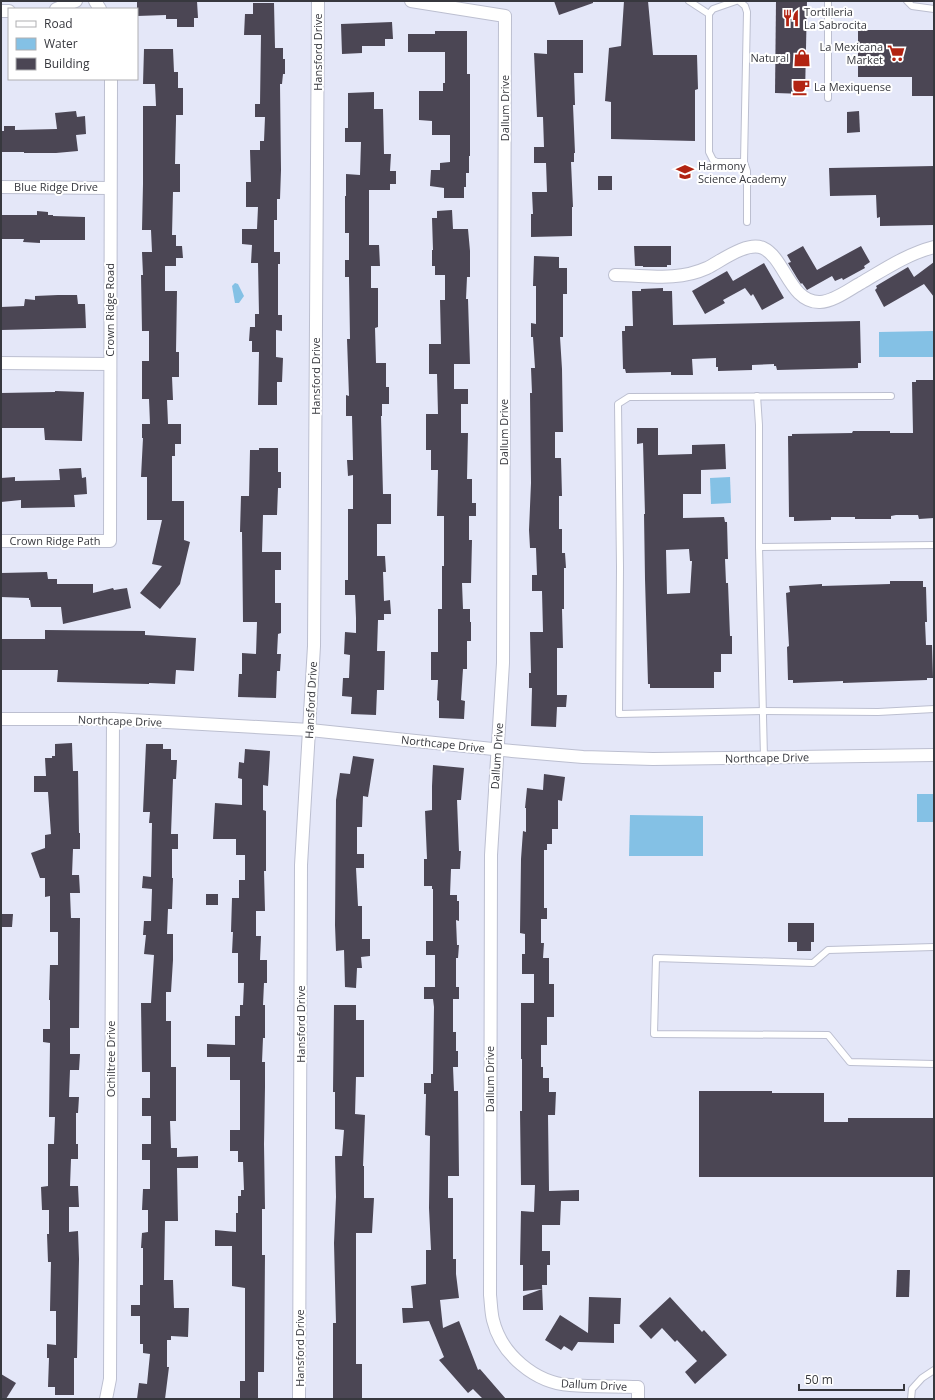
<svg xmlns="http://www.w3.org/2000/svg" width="935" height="1400" font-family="'Open Sans',sans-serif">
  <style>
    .water { fill: #84c1e5 }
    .building { fill: #4b4654; fill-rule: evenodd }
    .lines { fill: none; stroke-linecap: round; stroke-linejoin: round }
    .service-casing { stroke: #bcbfd0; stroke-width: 8 }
    .minor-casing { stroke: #bcbfd0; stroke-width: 14 }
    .service { stroke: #fff; stroke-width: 6 }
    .minor { stroke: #fff; stroke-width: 12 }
    .labels { text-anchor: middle; stroke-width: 4; stroke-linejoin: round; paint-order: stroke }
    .poi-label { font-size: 11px; fill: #37383e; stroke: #fff; text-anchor: start }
    .street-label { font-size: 11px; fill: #37383e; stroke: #fff }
  </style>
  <rect width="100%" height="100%" fill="#e4e7f8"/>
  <g class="water">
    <path d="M235,283L238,284L244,296L239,303H235L232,286Z"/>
    <path d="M934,331V357H879V332Z"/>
    <path d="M730,477L731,503L711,504L710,478Z"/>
    <rect x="917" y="794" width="17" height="28"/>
    <path d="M630,815L703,816V856H629Z"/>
  </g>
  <g class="building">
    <path d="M137,1H197L198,18H194V27H177V19H166V15L137,16Z"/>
    <path d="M554,1H593V3L559,15Z"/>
    <path d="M624,1H648L653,55H697L698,89L695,90V141L611,139V102L605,101L609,48L621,46Z"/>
    <path d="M776,1H807L805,94L775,93Z"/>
    <path d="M253,3H274L275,48H283V59H285V74H283L282,84H280L281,170L280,199H277V220H274V252H280V264H278V315H282V331L276,330V357L283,358L282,382H277V405H258L259,352H252V341H249L250,327H255V314H259L258,263H251L252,245L242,244V229H257L258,207H246V182H251L250,150H260V141H264L265,117H255V104H260L261,35H244L245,14H253Z"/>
    <path d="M392,22L393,39H385V46H362V53L342,54L341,24Z"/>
    <path d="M858,30H934V96H912V77H858Z"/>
    <path d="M435,31H467V74H470V156H469V173H466V187H464V198H444V188L430,186L431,170H440V163L450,162V135H432V121L419,120V91H443V83H445V52H408V34H435Z"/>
    <path d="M547,40H583V73H574L575,105H573L575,153H574V162H571L573,207H572V236L531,237V214H533L532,192H547L546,163H534V147H544L543,117H537L534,53L547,54Z"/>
    <path d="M144,49H173L174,72H178V88H183V115H176V120L175,164H180V192H173L172,235H176V246H182L183,258H176V266H165V291H177L176,352H179V377H172L173,400H167L168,424H181V444H175V456H172V501H184V540L190,542L180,584L160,609L140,593L162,566L152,564L162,520H147V477H141L143,438H142V424H150L149,399H142V361H149V331H142L141,275H143L142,252H152L151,230H142L143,184V106H156L155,84H143Z"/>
    <path d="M374,92V109H383L384,154H391L390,171H396V184H390V190H369V245H379L380,266H371V288H378V327L375,328L376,363H386V387H389V404H382V416H381L383,494H391V524H377V556H385L386,572H383L384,601L390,600L391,614H384V620H378L377,651H385L384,690H377L376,715L351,714L352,697L342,696L343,678H349L350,655L344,654L345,632L356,633V618L355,595H345V580H348V509H353V475L348,476L347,460H353L352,416H346V395L349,396L347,339H350L349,277H345V260H349V233H345V196H346V174L360,175L361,142H345V128H348V93Z"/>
    <path d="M76,111L77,117L85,116L86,134L76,135L78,151L56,153H24V152H1V131H4V126H15V130L57,129L55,113Z"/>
    <path d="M859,111L860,132L847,133V112Z"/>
    <path d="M934,166V225L880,226V217L877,218L876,195L830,196L829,168Z"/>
    <rect x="598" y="176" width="14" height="14"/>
    <path d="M452,210L453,229H468L470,251V277H467L466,299H468L470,364H454V389H468V404H461V433H468L467,479H472V503H476V516H469V540H472L471,583H462L463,609H470V622H471V641H467V669H463L461,700L465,701L464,719L439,718V701L437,700L438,680H431V652H438V609H442V566H444V516H437L438,470H431V450H426V414H438L437,374H429V344H441L440,300H445V275H435V266H432V250H433L432,218H437V211Z"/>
    <path d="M37,211L48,212V215H53V216L85,217V240H40V243L23,242L24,239H1V215H37Z"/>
    <path d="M634,246H671V265H667V267H643V266H635Z"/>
    <path d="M803,246L817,270L861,246L870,262L864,266L865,268L843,280L842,278L835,281L832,276L807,290L802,283L801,284L797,278L788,263L791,262L787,255Z"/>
    <path d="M534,256L559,257V268H567V294H563V337H560L562,369L563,432H555V458H561L562,496H559V529H562V553H565L566,568H564V609H562L563,648H557V695H567L566,707H557L556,727L531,726L532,688H529V673H531L530,632H543L542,591H532V575H537L536,548H530L529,530L531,483L530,393H532L531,368H535L533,337H531V323L536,324V286H533Z"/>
    <path d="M934,262V297L924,284L884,307L875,290L877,288L876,286L908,267L914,277Z"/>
    <path d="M764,263L784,298L762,310L753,294L751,296L745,288L723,300L725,303L705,314L692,291L727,271L733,281Z"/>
    <path d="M663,288V291H672L673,325L860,321L861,363H858V368L777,370L776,366H774V364L752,365V370L718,371V367H716V358L692,359L693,375H671V372L626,373L625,369H623L622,331H625V326H633L632,291H641V289Z"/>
    <path d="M58,295H77L78,304H85L86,328L1,330V307L24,306L25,299L35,300V296Z"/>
    <path d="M916,380H934V518L919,519L918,515H896L891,516V519H855V517H831V520L794,521V517H789L788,436H792V434L852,433L853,431H890V433H913L912,382H916Z"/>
    <path d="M55,391L84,392L82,441L45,440L44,428H1V393L55,392Z"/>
    <path d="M637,428H658V455L692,454V445L725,444L726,469L701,470V494H683V518L724,517L725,522H727L728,559H725L726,583H728L730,636H732V654H721V672H714V688H650V684H648L645,579L644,514H645L643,443L637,444ZM689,549L690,561H692L690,593L667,594L666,550Z"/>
    <path d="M259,448H278V472H281V488H278L277,515H263L262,552H281V570H275V603H281V633L278,634L277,654H281L280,671H277L276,698L238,697L239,674H242V653L256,654L257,622H243L242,532H240L241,496H249L250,450H259Z"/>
    <path d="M81,468L82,478L86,477L87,494L74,495L75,507L21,508V500L1,502V478L15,477V481L60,480L59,469Z"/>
    <path d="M47,572L48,579H57V584H93V593L113,588L114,590L127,588L131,608L63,624L61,607H31L30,600H29V598L1,597V573Z"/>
    <path d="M890,581H923V587H926L927,622H925L926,645H932L933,678H927V680L843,683V681L793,683V680H788L787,647L789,646L786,593L790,592L789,586L822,584V586L890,584Z"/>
    <path d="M45,630L145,631V635L196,638L194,671L176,670L175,684L149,683V684L57,682L58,670H1V639H45Z"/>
    <path d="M72,743L73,771H78L79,833H80V849H73L72,875H79L80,893H70L71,918H80L79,1028H70V1054H80L79,1070H70L69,1097H79L78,1113H76V1144H78V1159H71L70,1186H78L79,1207H69V1232L78,1231L79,1259L77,1358H74V1395H55V1387H48L49,1358H47V1344L56,1345V1311H50L51,1262H48L47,1234H49V1210H42L41,1187L48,1186V1144H54L55,1117H49L50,1043L43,1042V1029H50V1000H49L50,965H58V932H50V896L45,897V878H40L31,853L45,848V835L51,834L48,792H34V776H46L45,758H52V756H55V744Z"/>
    <path d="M146,744H163V749H171V760H177L176,779H173L171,834H178V849H172V878H173L172,909H168L167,934H173V960L171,992H166V1021H171V1067H176V1121H170L171,1148H177V1157L198,1156V1168H177L178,1221H165L164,1280H173L174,1308H189L188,1337L171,1336V1340H167V1367H169L165,1399H137L139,1383L147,1384L150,1354L143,1353V1344H140V1316H131V1305H140V1285H143V1248H141L142,1233L148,1232V1210H142L143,1189H150V1160H142V1144H151V1116H142V1098H150V1072H142L141,1003H151L154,955L144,954L146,935H143L144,921H151L152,889L142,888L143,876L151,877L152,823H149L150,812H143Z"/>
    <path d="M245,749L270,751L268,786L263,785V810L266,811V871H264L265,911H256V936H261L260,960H267V983H264L263,1005H265V1038H263L262,1062H265V1087L264,1144L265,1209H262V1255H265L264,1372H258V1399H240V1381H245V1288L232,1286V1246H215V1230L236,1232V1213H238V1196H241V1190H244L243,1162H238V1151H230V1130H240V1080H230V1057H207V1044L235,1045V1016H240V1005H243L244,983H238V953H232L233,932H231L232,898H239V880H245V855H236V839H213L215,803L242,805V779L238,778L239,762L244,763Z"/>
    <path d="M353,756L374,759L368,797L363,796L362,827H357V854H364V868H356L358,906H362V939H370V956L361,957L362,968H357L356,988L345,987L344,950L336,951L335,925L336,800L340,773L350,774Z"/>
    <path d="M433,765L464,768L461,800H457L459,851H461L460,869H451L450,895H457V901H459V921L456,920L457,945H459L458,958H456V987H459V999H453V1032H456V1051H458V1067H453L454,1091H458L459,1176H448V1198H453V1259H456V1274L459,1298L440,1300L443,1328L459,1321L478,1370L480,1369L506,1399H483L473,1389L468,1393L439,1360L444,1357L429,1321L403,1323L402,1308H413L411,1286L426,1284V1250H431L429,1208L430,1136L425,1135L426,1094H424V1083H431V1074H433L434,1007L433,999H424V987H435V955H426V941H433V889H432V886H424V859H427L425,811L432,810V786Z"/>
    <path d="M544,774L565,777L562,801L558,800V829H552V844H547V850H544V908H547V919H541V943H544L543,958H549V984H554V1017H547V1045H541V1067H543V1078H549V1092H556L555,1115H548L549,1191L579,1190V1201H561L560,1225H542V1251H550V1265H547V1285H542L543,1310H523V1296L542,1289L523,1291V1265H520L521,1211L534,1212L535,1185H521L520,1111H522V1059H521V1003H534V974H522V954H525V934L520,933L521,859L523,831L526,832V808H525L527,788L543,790Z"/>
    <rect x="206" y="894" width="12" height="11"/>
    <path d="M1,914H13L12,927H1Z"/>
    <path d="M788,923H814V942H811V951H797V942H788Z"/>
    <path d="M334,1005H356V1020H364V1077H356L355,1114L365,1115L363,1166H364V1198H374L372,1233H356V1364H362V1399L333,1398V1323H336L334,1243L336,1197L335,1156H342L344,1130L335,1129V1092H333Z"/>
    <path d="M699,1091H772V1093H824V1122H848V1118H934V1177H699Z"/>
    <path d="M897,1270H910L909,1297H896Z"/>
    <path d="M589,1297L621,1298L620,1324H614V1343L578,1342L572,1351L564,1346L561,1350L545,1340L560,1315L588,1333Z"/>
    <path d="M670,1297L702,1332L704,1330L727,1355L695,1384L685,1372L697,1361L677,1340L675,1342L662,1328L651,1339L639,1326Z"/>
    <path d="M1,1374L16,1383L6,1399H1Z"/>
  </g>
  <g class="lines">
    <g class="service-casing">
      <g id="service">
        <path d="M689,1L709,14L713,9L736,1"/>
        <path d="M739,1L745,6L747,12L744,162L747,171V222"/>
        <path d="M907,1L912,6L934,9"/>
        <path d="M709,14V152L713,160L717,162H744"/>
        <path d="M828,98V1"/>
        <path d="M757,396L759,425V547L764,758"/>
        <path d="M891,396L629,397L618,404L620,567L619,714L764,711L878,712L934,709"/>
        <path d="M759,547L934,545"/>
        <path d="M934,947L828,950L813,963L656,958L654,1034L828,1035L850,1062L934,1064"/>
        <path d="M911,1399L912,1389L922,1378L934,1370"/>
      </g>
    </g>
    <g class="minor-casing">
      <g id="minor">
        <path d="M95,1L100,9"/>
        <path d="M411,1L505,16L503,663L491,855L490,1295C491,1303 491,1312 493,1320C501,1354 535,1383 570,1385C593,1387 615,1386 638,1387V1399"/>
        <path d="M56,9L76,1"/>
        <path d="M1,11H9"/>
        <path d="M1,187L110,188"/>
        <path d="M615,275C647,275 676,282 707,268C721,261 747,241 763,248C785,258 790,303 820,302C833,302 850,289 861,283C885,269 907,254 934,247"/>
        <path d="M1,363L110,364"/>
        <path d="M1,541H110L111,79"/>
        <path d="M1,719H113L310,730L512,751L583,757L653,759L934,755"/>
        <path d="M106,1399L110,1379L113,719"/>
        <path d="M299,1399L301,865L314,646L318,1"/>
      </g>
    </g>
    <use href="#service" class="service"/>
    <use href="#minor" class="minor"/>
  </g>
  <defs>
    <g id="restaurant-bare" transform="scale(1.38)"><path d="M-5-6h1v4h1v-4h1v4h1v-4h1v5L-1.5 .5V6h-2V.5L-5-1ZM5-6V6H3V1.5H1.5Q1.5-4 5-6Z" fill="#b22412" stroke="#fff" stroke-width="2.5" paint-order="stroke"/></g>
    <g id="supermarket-bare" transform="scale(1.38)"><path d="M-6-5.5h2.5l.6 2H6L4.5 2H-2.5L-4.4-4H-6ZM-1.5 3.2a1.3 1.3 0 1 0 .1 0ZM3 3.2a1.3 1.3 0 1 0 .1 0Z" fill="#b22412" stroke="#fff" stroke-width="2.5" paint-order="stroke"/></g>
    <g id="shop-bare" transform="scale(1.38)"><path d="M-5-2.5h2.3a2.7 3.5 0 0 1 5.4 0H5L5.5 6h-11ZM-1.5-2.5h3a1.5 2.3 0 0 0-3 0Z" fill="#b22412" stroke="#fff" stroke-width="2.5" paint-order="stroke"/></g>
    <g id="cafe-bare" transform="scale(1.38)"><path d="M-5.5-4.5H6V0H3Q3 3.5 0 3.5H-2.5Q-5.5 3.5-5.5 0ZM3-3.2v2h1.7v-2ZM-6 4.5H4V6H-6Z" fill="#b22412" stroke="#fff" stroke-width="2.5" paint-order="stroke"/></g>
    <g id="school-bare" transform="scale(1.38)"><path d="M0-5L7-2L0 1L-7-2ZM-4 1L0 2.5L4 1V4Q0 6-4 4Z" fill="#b22412" stroke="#fff" stroke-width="2.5" paint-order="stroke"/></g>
  </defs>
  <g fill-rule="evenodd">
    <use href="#restaurant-bare" x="791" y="18"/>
    <use href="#supermarket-bare" x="896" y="53"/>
    <use href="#shop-bare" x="802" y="58"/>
    <use href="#cafe-bare" x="801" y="87"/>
    <use href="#school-bare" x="685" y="172"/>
  </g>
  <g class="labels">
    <g class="poi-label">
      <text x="804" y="16">Tortilleria<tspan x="804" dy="13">La Sabrocita</tspan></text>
      <text x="883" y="51" text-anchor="end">La Mexicana<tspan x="883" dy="13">Market</tspan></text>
      <text x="789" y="62" text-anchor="end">Natural</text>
      <text x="814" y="91">La Mexiquense</text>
      <text x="698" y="170">Harmony<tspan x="698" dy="13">Science Academy</tspan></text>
    </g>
    <g class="street-label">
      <text transform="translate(318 52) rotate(-90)" y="4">Hansford Drive</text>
      <text transform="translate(505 108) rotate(-90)" y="4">Dallum Drive</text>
      <text x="56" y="191">Blue Ridge Drive</text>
      <text transform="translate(110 310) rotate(-90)" y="4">Crown Ridge Road</text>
      <text transform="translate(316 376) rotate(-90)" y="4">Hansford Drive</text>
      <text transform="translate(504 432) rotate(-90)" y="4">Dallum Drive</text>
      <text x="55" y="545">Crown Ridge Path</text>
      <text transform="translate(311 700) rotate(-87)" y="4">Hansford Drive</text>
      <text transform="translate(120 721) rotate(2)" y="4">Northcape Drive</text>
      <text transform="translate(443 744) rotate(6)" y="4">Northcape Drive</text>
      <text transform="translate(497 756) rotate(-86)" y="4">Dallum Drive</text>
      <text transform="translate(767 758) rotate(-1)" y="4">Northcape Drive</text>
      <text transform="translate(301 1024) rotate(-90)" y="4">Hansford Drive</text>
      <text transform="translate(111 1059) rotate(-90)" y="4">Ochiltree Drive</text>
      <text transform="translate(490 1079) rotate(-90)" y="4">Dallum Drive</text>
      <text transform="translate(300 1348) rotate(-90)" y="4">Hansford Drive</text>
      <text transform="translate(594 1385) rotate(3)" y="4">Dallum Drive</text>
    </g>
  </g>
  <rect width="935" height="1400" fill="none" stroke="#37383e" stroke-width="4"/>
  <rect x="8" y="8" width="130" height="72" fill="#ffffff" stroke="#afafb2"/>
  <rect x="16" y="21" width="20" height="6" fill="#ffffff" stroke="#afafb2"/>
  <text x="44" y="28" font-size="12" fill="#37383e">Road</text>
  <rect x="16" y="38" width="20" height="12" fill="#84c1e5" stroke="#afafb2"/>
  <text x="44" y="48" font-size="12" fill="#37383e">Water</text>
  <rect x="16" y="58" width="20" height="12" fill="#4b4654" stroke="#afafb2"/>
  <text x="44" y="68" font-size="12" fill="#37383e">Building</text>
  <path d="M799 1384v6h105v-6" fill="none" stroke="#37383e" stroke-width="2"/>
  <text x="805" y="1384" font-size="12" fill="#37383e" stroke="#ffffff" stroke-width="3" paint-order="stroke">50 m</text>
</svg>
